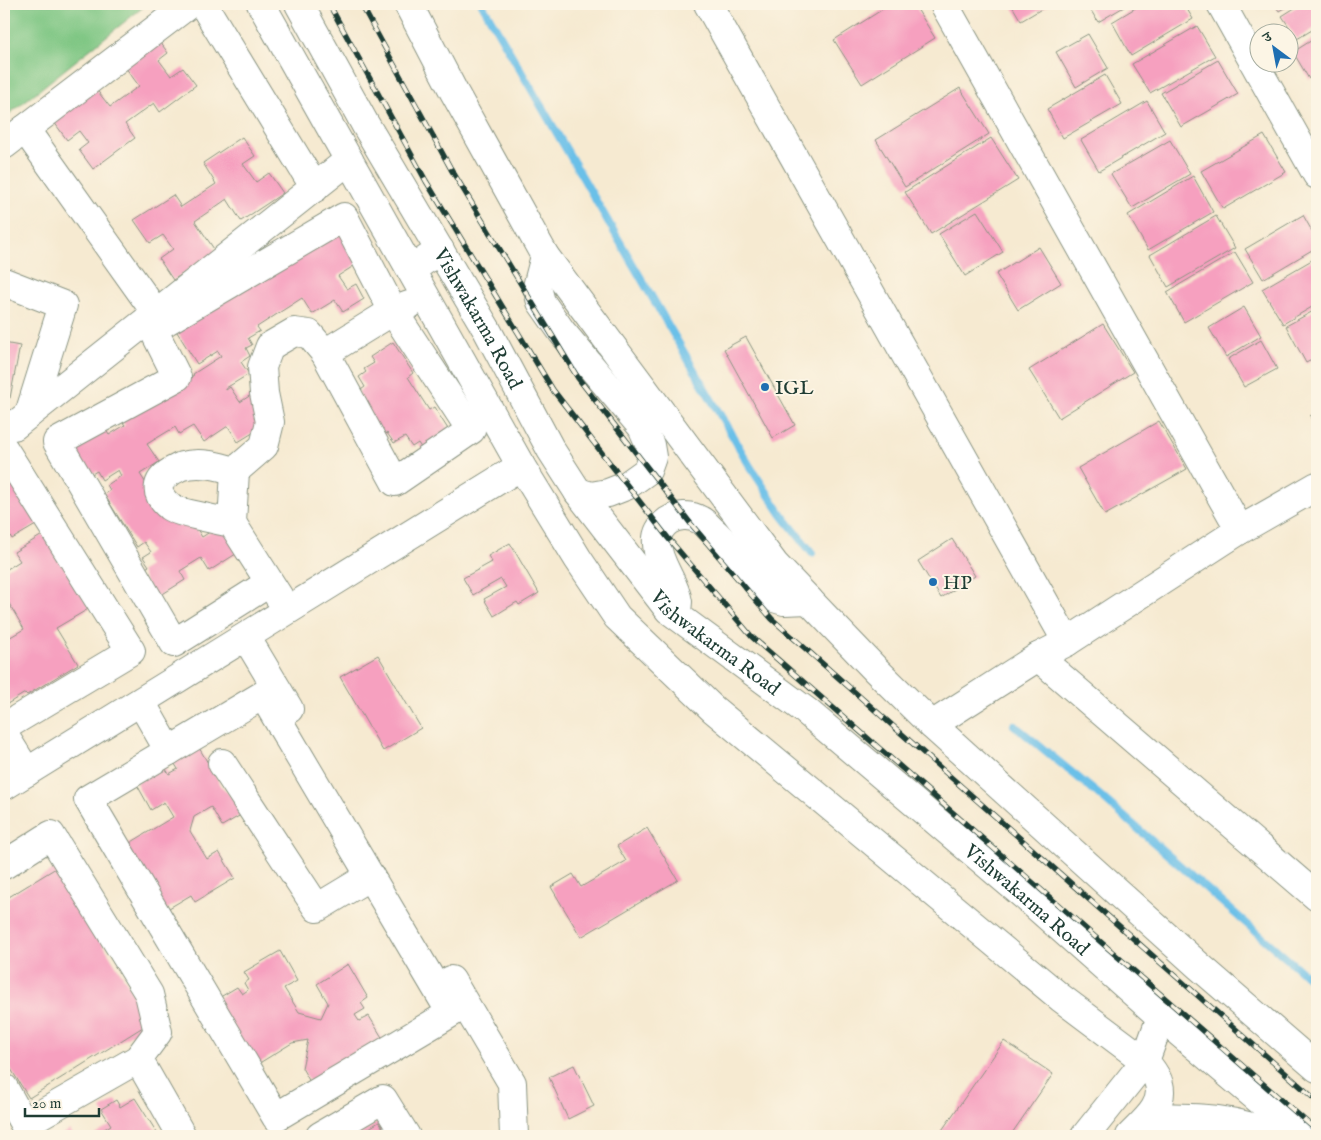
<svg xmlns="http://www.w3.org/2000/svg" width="1321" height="1140" font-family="'IM FELL English','Noto Serif Devanagari',serif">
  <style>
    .green { fill: #7ec683; stroke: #4e825c }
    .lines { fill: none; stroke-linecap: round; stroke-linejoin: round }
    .stream { stroke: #6bc0e8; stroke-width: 8 }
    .building { fill: #f6a0bf }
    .minor-casing { stroke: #8a9482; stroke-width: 30 }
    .major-casing { stroke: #8a9482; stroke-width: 30 }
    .minor { stroke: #fff; stroke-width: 28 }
    .major { stroke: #fff; stroke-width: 28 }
    .rail-casing { stroke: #1f3d34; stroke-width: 5.5 }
    .rail { stroke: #fcf5e5; stroke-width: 4; stroke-dasharray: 11; stroke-linecap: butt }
    .poi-dot { fill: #1f6fb2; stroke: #fcf5e5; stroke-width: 2 }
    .labels { text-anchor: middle; stroke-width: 4; stroke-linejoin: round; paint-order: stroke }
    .street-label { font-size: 20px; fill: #1f3d34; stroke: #fcf5e5 }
    .poi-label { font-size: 20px; fill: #1f3d34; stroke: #fcf5e5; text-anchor: start }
  </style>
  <rect width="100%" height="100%" fill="#fcf5e5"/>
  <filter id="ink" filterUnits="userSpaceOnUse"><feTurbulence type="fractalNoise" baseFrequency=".02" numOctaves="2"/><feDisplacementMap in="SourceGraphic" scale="10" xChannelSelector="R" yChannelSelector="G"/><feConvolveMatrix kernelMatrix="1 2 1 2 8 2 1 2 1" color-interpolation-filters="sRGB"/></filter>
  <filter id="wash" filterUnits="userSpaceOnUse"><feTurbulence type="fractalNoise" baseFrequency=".0096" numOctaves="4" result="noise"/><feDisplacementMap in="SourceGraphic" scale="20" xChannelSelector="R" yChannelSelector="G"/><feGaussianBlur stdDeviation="1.12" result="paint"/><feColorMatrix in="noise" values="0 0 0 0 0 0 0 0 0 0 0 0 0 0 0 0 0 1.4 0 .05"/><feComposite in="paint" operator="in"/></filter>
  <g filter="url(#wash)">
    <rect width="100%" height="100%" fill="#f6ead1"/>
    <path class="green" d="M4,4H147L4,118Z"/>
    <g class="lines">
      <g class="stream">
        <path d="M482,4L751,468L782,515L812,553"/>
        <path d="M1014,725L1097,793L1317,985"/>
      </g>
    </g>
    <g id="blocks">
      <g class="building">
        <path d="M891,4H914L935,38L862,84L834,40Z"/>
        <path d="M1011,4H1050L1021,21Z"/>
        <path d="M1087,4H1129L1098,22Z"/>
        <path d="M1142,4H1184L1193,19L1131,56L1112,22Z"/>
        <path d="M1274,4H1291L1279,11Z"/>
        <path d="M1301,4H1317V27L1297,39L1282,16Z"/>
        <path d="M1197,26L1215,56L1150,93L1132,64Z"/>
        <path d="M1088,34L1108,68L1076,87L1056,52Z"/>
        <path d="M155,35L168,53L159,60L171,76L183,68L196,85L160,112L154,103L125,124L135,138L93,169L79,150L88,143L79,131L67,140L49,115L92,84L110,107L139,86L120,60Z"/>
        <path d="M1317,37V74L1309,79L1293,52Z"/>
        <path d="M1218,60L1238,94L1181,127L1161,93Z"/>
        <path d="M1105,75L1122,104L1063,138L1047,109Z"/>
        <path d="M960,88L989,134L905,187L876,140Z"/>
        <path d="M1147,101L1165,132L1099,171L1081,140Z"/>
        <path d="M1264,135L1286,172L1223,209L1201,171Z"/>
        <path d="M242,137L255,156L243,164L256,182L269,173L283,193L241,221L227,199L195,221L216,252L173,280L159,259L173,249L163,235L150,243L134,220L173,195L181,207L216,184L203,163Z"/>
        <path d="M991,138L1018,180L931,234L905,192Z"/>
        <path d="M1170,140L1190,174L1132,208L1111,174Z"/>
        <path d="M1193,176L1213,212L1148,250L1128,215Z"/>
        <path d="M977,211L1003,252L965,276L939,234Z"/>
        <path d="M1303,215L1317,240V247L1263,279L1245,249Z"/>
        <path d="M1216,216L1235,248L1168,287L1150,255Z"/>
        <path d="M337,226L360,262L338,276L347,289L356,284L364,299L343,312L335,300L312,314L302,298L257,327L260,331L248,338L252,345L246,348L250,356L241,362L249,374L226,388V390L230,387L240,402L251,395L269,423L238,442L228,426L204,442L193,426L179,434L175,427L147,444L159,462L140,474L171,523L187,513L202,537L222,524L239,552L209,571L201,558L180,571L185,580L153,600L141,571L149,566L143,557L151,552L144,542L137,547L104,494L110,490L107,485L121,476L118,470L102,480L97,471L90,475L68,450L104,427L109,435L125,425L121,420L194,375L193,374L221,356L218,351L197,364L172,324Z"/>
        <path d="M1039,247L1061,283L1018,310L996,274Z"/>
        <path d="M1235,252L1253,282L1184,322L1167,292Z"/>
        <path d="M1317,257V304L1283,324L1262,289Z"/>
        <path d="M4,294H9L5,319H4Z"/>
        <path d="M1244,307L1261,336L1226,357L1209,328Z"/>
        <path d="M1317,309V357L1306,363L1286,326Z"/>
        <path d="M1103,324L1133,372L1059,418L1029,370Z"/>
        <path d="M746,337L795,425L773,438L724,349Z"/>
        <path d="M1261,340L1277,369L1244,387L1228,359Z"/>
        <path d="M393,342L413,373L408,377L429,410L434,407L453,437L425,454L418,443L412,447L405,437L394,443L387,433L380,438L358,392L365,387L359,377L366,372L364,369L374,363L370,357Z"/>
        <path d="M4,343L20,346L10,398L4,397Z"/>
        <path d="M1317,411V429L1310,416Z"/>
        <path d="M1159,421L1187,469L1105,515L1078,468Z"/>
        <path d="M4,462L41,522L12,539L8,532L4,535Z"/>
        <path d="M44,534L90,608L56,628L78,664L27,695L25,693L4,706V633L7,639L24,629L4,595V571L20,561L14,552Z"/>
        <path d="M952,539L975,576L941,598L918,561Z"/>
        <path d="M510,543L539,593L519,605L517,602L494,616L484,599L506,587L501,579L473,595L463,578L492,562L488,556Z"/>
        <path d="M378,655L421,728L383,751L340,677Z"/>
        <path d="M198,746L222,787L246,812L222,826L211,807L194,817L190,831L207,859L219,852L235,878L195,902L191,895L159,914L120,849L173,817L164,802L151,810L136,783L164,766L169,774L178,769L173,761Z"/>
        <path d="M647,828L678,880L581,937L551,887L573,874L581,887L626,861L617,846Z"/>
        <path d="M56,868L151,1022L29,1098L4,1058V900Z"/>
        <path d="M280,951L297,981L284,988L299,1012L321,1018L328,1003L317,984L348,964L368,998L361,1003L365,1009L355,1015L359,1021L369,1016L383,1039L310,1082L302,1068L308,1040L292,1043L253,1067L212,1002L237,987L242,994L248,990L244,983L249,980L244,972Z"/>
        <path d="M1004,1041L1053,1074L1010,1136H938Z"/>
        <path d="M574,1065L594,1106L568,1119L549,1077Z"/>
        <path d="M135,1098L159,1136H93L111,1125L101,1109L116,1100L120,1107Z"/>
        <path d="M379,1122L388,1136H356Z"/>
        <path d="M70,1130L74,1136H59Z"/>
      </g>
    </g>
  </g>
  <g filter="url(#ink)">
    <use href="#blocks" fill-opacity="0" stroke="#8a9482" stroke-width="1"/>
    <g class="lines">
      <g class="minor-casing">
        <g id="minor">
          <path d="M203,4L315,188"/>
          <path d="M261,4L521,466L578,559L617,617L713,709L1061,998L1145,1061C1150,1068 1157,1075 1159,1084C1165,1106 1143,1122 1130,1136"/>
          <path d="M708,4L1067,642"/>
          <path d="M944,4L1240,530"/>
          <path d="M1221,4L1317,175"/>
          <path d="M25,129L156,313"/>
          <path d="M4,145L189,4"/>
          <path d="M4,282L63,305L29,414"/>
          <path d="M4,423L14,426L349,160"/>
          <path d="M4,449L131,651L4,727"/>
          <path d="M235,471C219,466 200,461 182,466C179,467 176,469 172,471C155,481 154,494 170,507C175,512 222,521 232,523L279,597"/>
          <path d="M232,523L235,471L264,446L270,422L264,393L262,367L270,346L294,332L309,334L325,353L393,311L409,305"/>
          <path d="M269,583L174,643L57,442L177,377L153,329L344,217L393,311L471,430L395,482L325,353"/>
          <path d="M246,637L289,709"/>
          <path d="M1038,657L1317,897"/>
          <path d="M263,695L451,1013L276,1117L88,799Z"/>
          <path d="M141,702L169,751"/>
          <path d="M932,725L1038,657L1067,642L1240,530L1317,486"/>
          <path d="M4,735L27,772"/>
          <path d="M222,763L317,908L370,876"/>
          <path d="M4,786L521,466"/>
          <path d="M4,865L51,835L149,994L158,1032L138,1059L24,1124L4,1088"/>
          <path d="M451,980L512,1083L514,1136"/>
          <path d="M138,1059L182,1136"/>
          <path d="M320,1136L383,1099L406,1136"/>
          <path d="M1085,1136L1145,1061L1161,1017"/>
        </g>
      </g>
      <g class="major-casing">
        <g id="major">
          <path id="s1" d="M299,4L365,124L487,330L551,450L578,492L669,610L806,711L1027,898L1161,1017L1302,1136"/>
          <path d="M408,4L454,92L545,256L775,565L876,670L932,725L1199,966L1317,1068"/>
          <path d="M545,256L537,287L541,302L562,332L642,427L650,445L652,457L647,471L626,486L608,493L591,496L578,492"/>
          <path d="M411,270L440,250"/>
          <path d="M676,613C677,610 678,606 678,602C675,581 658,565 657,544C656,535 660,527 668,521C677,515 690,514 700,520C706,523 710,529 715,533C736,553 752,579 774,598L784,601L809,600"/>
          <path d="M1149,1117C1190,1118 1236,1116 1273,1136"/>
        </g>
      </g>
      <use href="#minor" class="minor"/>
      <use href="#major" class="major"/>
      <g class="rail-casing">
        <g id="rail">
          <path d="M329,4L426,181L553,390L668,538L752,637L1317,1131"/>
          <path d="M361,4L451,169L578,378L691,524L772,619L1317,1101"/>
        </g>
      </g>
      <use href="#rail" class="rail"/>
    </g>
  </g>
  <g class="poi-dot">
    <circle cx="765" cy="387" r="5"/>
    <circle cx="933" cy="582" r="5"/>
  </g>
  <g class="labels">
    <g class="street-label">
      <text dy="7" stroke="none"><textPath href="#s1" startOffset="362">Vishwakarma Road</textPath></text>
      <text dy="7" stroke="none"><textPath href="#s1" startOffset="768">Vishwakarma Road</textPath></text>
      <text dy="7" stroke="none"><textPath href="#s1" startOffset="1172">Vishwakarma Road</textPath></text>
    </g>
    <g class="poi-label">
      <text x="775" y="394">IGL</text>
      <text x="943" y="589">HP</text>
    </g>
  </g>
  <rect width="1321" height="1140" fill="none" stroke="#fcf5e5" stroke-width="20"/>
  <g transform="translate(1274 48) rotate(328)"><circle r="24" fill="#fcf5e5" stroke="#a4ab9e"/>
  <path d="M0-4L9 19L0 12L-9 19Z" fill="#1f6fb2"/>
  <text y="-8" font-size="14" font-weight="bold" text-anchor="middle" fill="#1f3d34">उ</text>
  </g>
  <path d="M25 1108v8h74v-8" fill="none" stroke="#1f3d34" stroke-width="2.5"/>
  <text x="32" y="1108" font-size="15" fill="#1f3d34" stroke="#fcf5e5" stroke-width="4" paint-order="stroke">20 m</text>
</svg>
